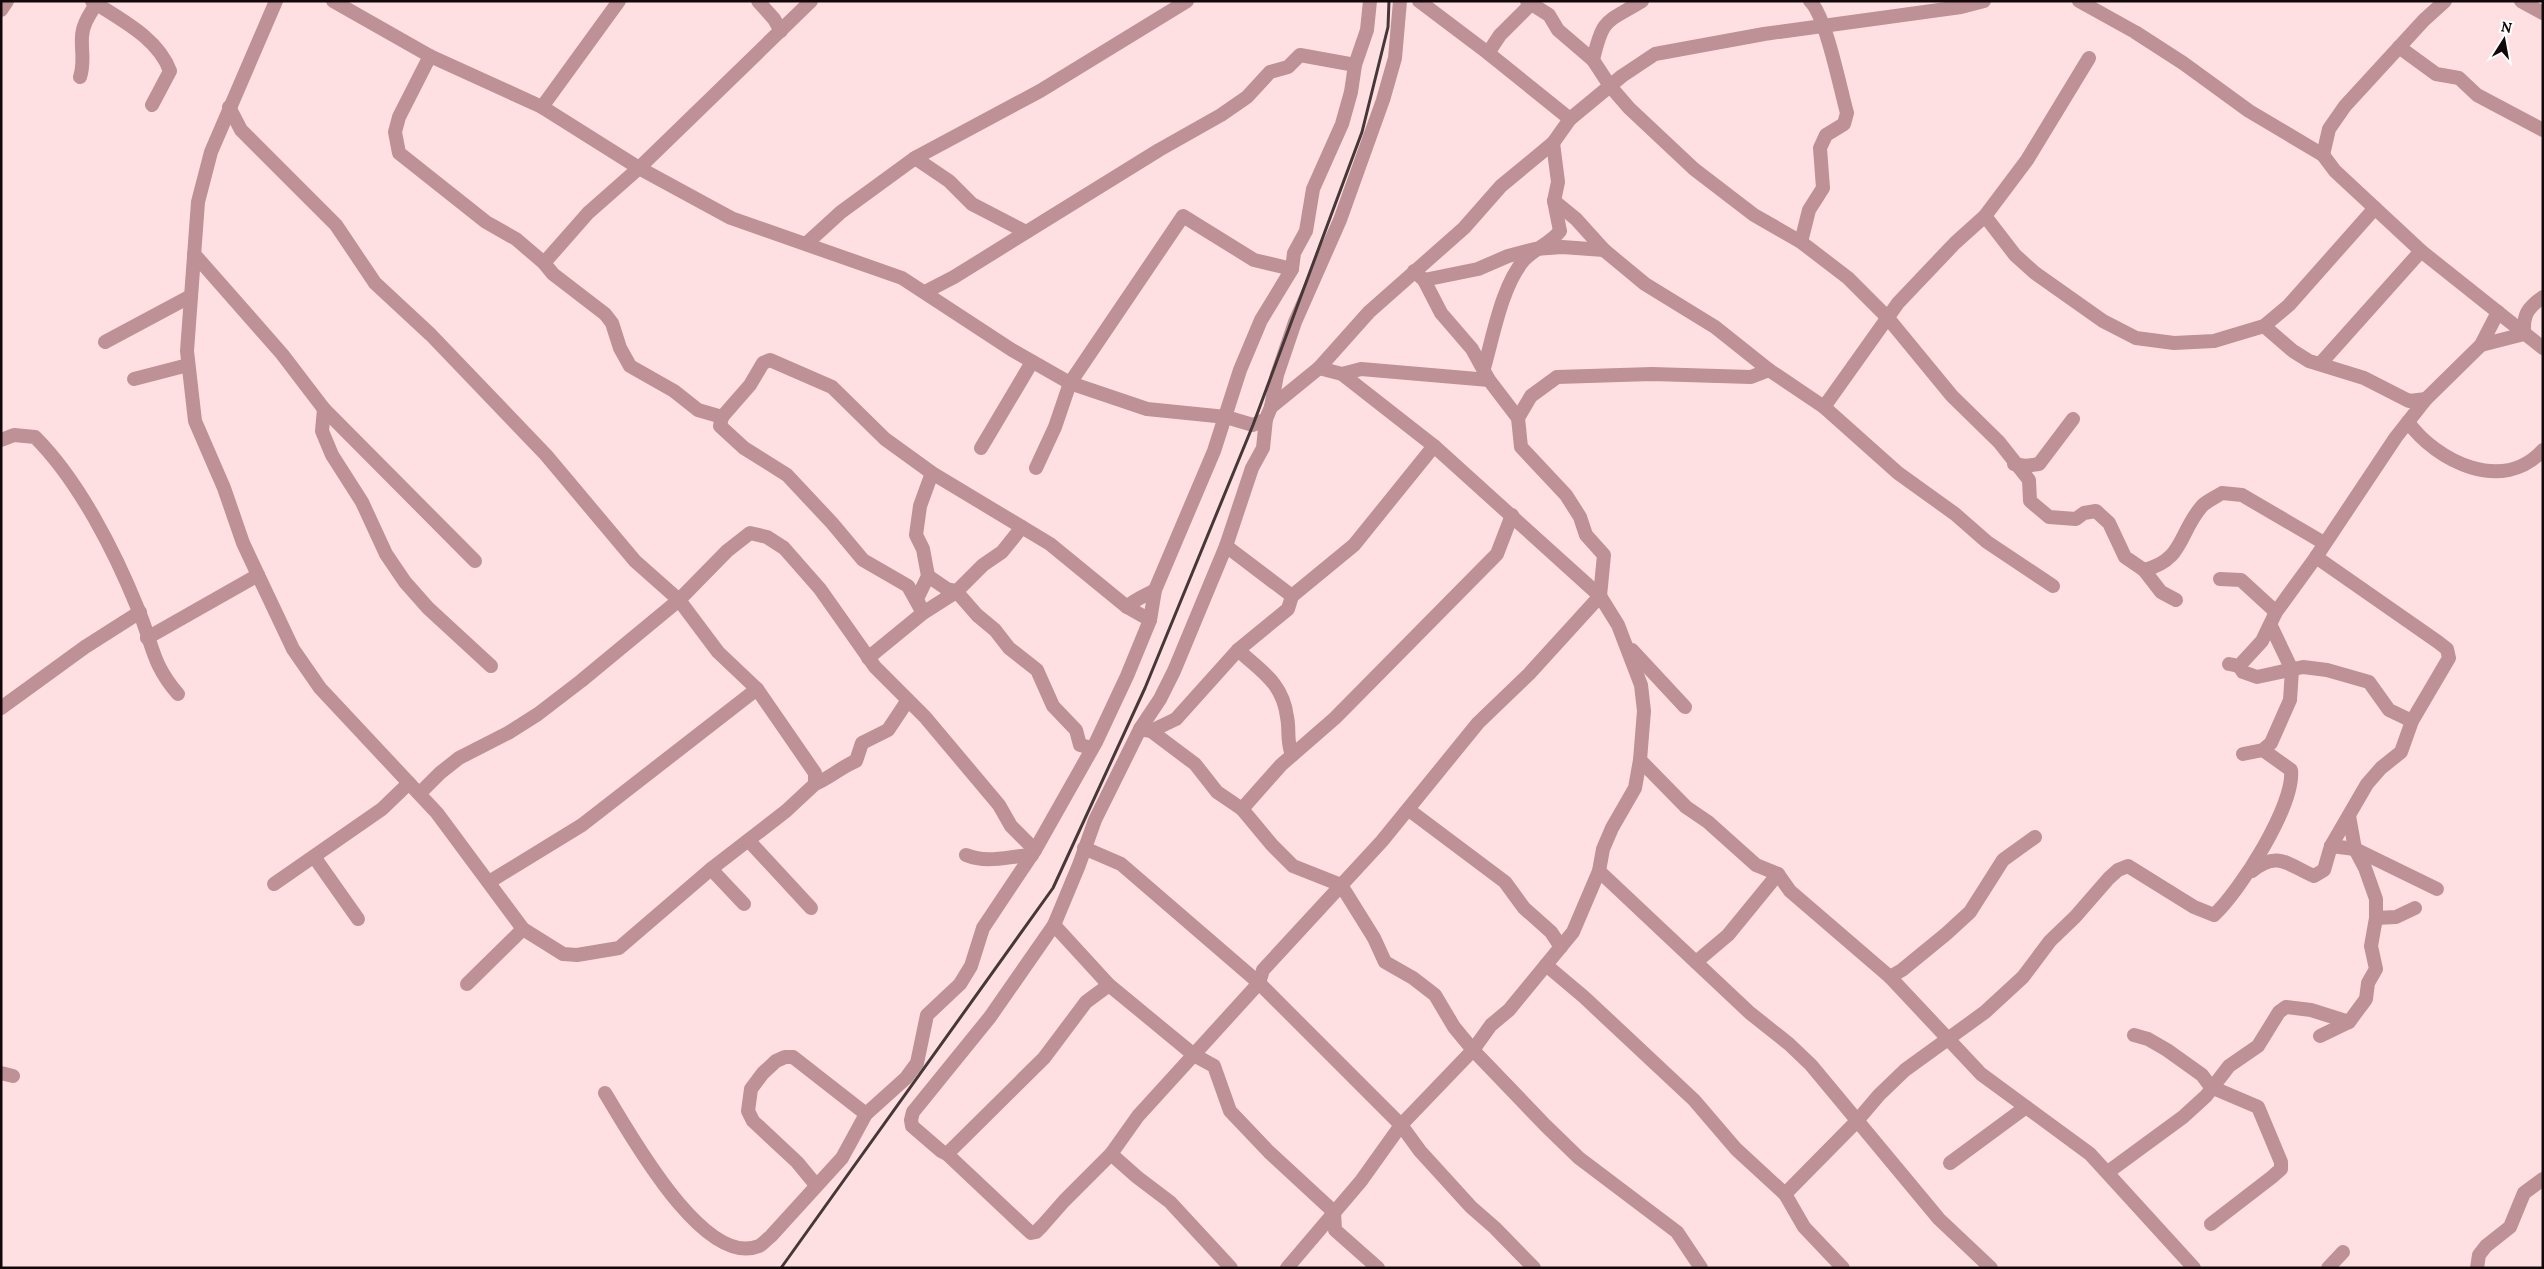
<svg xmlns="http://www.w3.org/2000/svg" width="2544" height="1269" font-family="Lora,serif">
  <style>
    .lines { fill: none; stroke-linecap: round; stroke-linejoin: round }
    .minor { stroke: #be9196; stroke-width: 14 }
    .rail { stroke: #463738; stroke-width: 3 }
  </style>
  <rect width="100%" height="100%" fill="#fee0e3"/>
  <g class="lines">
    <g class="minor">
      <path d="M92,1C121,20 158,38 170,71L152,105"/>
      <path d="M276,1L211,152L198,202L187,351L195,421L224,488L243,543L258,575L293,649L320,688L437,813L523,929L563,954L577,955L619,948L711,869L786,811L815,784V773L757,689"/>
      <path d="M333,1L430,56L542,107L639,168L731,218L902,278L1012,350L1070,383L1147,409L1226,417L1253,425L1266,419L1271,407L1319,368L1369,312L1464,228L1501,186L1553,143L1570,119L1622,76L1655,54L1764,34L1961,7L1984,1"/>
      <path d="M758,1L774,19L781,31"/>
      <path d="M1419,1L1488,53L1570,119"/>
      <path d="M1527,1L1549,15L1558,30L1593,60L1610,86L1629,108L1694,169L1754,215L1801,242L1848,278L1887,317L1952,396L1999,442L2029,480L2030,501L2049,517L2076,519L2084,513L2096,511L2109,523L2125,557L2144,570C2184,560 2178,534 2202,506C2207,501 2216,497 2222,493L2242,495L2324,543"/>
      <path d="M2079,1L2135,32L2183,63L2249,111L2323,155L2335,171L2421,251L2543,348"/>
      <path d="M2521,1L2543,13"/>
      <path d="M1,10L7,1"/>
      <path d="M2399,47L2436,74L2459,78L2477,95L2543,130"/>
      <path d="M1488,53L1500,35L1534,1"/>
      <path d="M430,56L399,117L395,132L399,153L486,222L516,239L544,263L553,274L605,314L612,323L620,348L630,366L674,391L698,410L722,417L720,426L744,448L787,475L832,523L863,560L908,586L923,613"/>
      <path d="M1593,60C1603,17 1606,23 1642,1"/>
      <path d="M80,77C85,62 81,51 82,37C82,25 90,14 96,4"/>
      <path d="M229,107L241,130L336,225L375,283L431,335L546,455L635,561L679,600L718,652L757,689L582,825L489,882"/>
      <path d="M542,107L619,1"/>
      <path d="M1553,143L1558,182L1554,201L1576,219L1604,250L1645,284L1715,327L1769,370L1824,407L1898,473L1955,514L1987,542L2053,586"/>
      <path d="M2323,155L2329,129L2345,106L2424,20L2445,1"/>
      <path d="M915,158L949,181L972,204L1026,232"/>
      <path d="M1985,216L2015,255L2035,273L2103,321L2136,338L2174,343L2214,341L2264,326L2289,305L2375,208"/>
      <path d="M1801,242L1809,210L1823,188L1820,148L1826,135L1844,124L1847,113C1840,88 1826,16 1810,1"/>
      <path d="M807,243L841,212L915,158L1040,91L1187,1"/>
      <path d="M194,254L282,354L324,409L475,561"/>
      <path d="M544,263L588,213L639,168L811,1"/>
      <path d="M1424,280L1478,269L1508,256L1535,249L1562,247L1604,250"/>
      <path d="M925,292L954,277L1159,150L1221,115L1247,97L1270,72L1288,67L1300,55L1355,65"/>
      <path d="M2264,326L2293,351L2309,361L2364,378L2409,401L2426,399"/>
      <path d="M105,342L191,296"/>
      <path d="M2481,345L2524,334C2523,315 2527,308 2543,297"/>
      <path d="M2320,364L2421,251"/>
      <path d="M1484,368C1493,337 1502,285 1524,260C1535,248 1550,244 1560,231L1554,201"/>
      <path d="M1342,374L1361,369L1489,380"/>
      <path d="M134,379L188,365"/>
      <path d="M1271,407L1277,375L1295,322L1340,220L1383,100L1395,58L1400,1"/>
      <path d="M1824,407L1898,303L1955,243L1985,216L2027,160L2089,58"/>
      <path d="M324,409L322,431L332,455L362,502L386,554L405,582L428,608L491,666"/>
      <path d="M722,417L750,385L763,363L770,360L832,387L885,439L932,473L1050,544L1127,607L1150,620"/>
      <path d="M1518,418L1531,396L1557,377L1652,374L1751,377L1769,370"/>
      <path d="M1266,419L1263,448L1252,468L1226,546L1174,671L1160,699L1140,729L1095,820L1079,865L1054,925L990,1017L913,1112L911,1120L912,1126L941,1151L947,1154L1031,1233L1036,1232L1042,1226L1064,1201L1111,1154L1138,1116L1259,983L1263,970L1382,841L1478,723L1529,674L1600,596L1604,555L1586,535L1580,517L1566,495L1521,447L1518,418L1489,380L1472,349L1441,313L1424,280L1414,271"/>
      <path d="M2408,422C2437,462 2503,494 2543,450"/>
      <path d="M1,440L14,435L35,437C79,481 115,552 138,609C153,644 151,663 178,694"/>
      <path d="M981,448L1032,362"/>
      <path d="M2014,464L2025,466L2039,464L2073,419"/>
      <path d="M1036,468L1055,427L1070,383L1183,216L1254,260L1292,269"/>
      <path d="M2144,570L2161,592L2176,600"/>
      <path d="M928,576L947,589L956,591L977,615L995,630L1009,648L1037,670L1053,706L1076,730L1080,745L1092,748"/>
      <path d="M2220,579L2241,580L2276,612"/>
      <path d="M1292,596L1354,545L1434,446"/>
      <path d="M1127,607C1135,599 1145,596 1155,590"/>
      <path d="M921,608L917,599L928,576L923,549L916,535L920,506L932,473"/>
      <path d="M147,638L258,575"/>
      <path d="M1238,650C1261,671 1283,683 1287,717C1290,731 1286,739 1292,755"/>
      <path d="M1632,650L1685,707"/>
      <path d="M868,658L923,613L956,592L983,565L1002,552L1022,527"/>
      <path d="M2229,664L2239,666L2262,641L2276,612L2316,557L2396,437L2426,399L2481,345L2498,312"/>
      <path d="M2239,666L2243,672L2257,677L2303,667L2327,670L2369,682L2389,710L2412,721"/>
      <path d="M1,708L85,647L140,612"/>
      <path d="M1140,729L1151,731L1195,764L1217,792L1242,809L1272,845L1293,866L1341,885L1374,938L1385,962L1413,978L1435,995L1454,1027L1473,1050L1545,1125L1579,1158L1677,1232L1701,1268"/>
      <path d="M1151,731L1176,719L1238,650L1288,609L1292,596L1226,546"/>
      <path d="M2243,754L2263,750L2271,743L2290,700L2292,670L2271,626"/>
      <path d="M1640,760L1686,807L1708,822L1756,865L1778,874L1790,891L1890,977L1981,1074L2090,1154L2194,1268"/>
      <path d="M815,784C830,778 841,767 856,761L862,743L888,730L908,700"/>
      <path d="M420,793L440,773L459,758L508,733L538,714L581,681L679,600L727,551L750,533L767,537L784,548L820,589L875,667L925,717L999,805L1011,826L1035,850"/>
      <path d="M1242,809L1281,765L1335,718L1497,554L1512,515"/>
      <path d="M1409,810L1505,882L1524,908L1551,932L1561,947"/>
      <path d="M2349,816L2355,849L2365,868L2376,899V918"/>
      <path d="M749,841L811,908"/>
      <path d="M2331,846L2355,849L2437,889"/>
      <path d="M1084,848L1121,864L1259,983L1401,1125L1420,1151L1471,1207L1495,1228L1534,1268"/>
      <path d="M966,855C988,864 1009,856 1032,855"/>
      <path d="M315,858L358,919"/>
      <path d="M711,869L744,904"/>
      <path d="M1599,871L1750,1013L1789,1044L1811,1065L1939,1219L1991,1268"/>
      <path d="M2252,871C2278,850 2288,865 2314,876L2324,870L2331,846L2367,784L2381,768L2401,752L2412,721L2449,658L2447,649L2438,642L2316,557"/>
      <path d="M274,884L382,809L409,783"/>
      <path d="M1054,925L1109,985L1194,1055L1214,1066L1230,1111L1269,1152L1334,1212L1335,1230L1378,1268"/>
      <path d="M1696,962L1728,935L1778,874"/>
      <path d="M1546,965L1584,997L1694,1100L1736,1149L1785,1194L1856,1122L1879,1095L1905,1070L1985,1012L2023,977L2050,941L2075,917L2109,878L2118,870L2128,866L2194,907L2214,915C2240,891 2295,805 2291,770L2263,750"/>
      <path d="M1890,977L1902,970L1946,934L1970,912L2003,860L2035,837"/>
      <path d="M467,984L523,929"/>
      <path d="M2134,1035L2148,1039L2167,1050L2202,1075L2211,1087L2258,1107L2281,1162V1169L2272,1177L2211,1224"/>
      <path d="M2320,1036L2349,1022L2366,999L2368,983L2376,969L2371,946L2376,918L2396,917L2415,908"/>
      <path d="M1,1073L13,1076"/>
      <path d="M605,1093C628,1130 703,1269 759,1246C763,1244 767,1239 771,1236L842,1158L866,1114L906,1078L917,1063L927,1015L960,984L971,966L983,928L1035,850L1096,742L1127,676L1150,620L1155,590L1214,451L1240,370L1261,320L1292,269L1294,253L1306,231L1313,189L1342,124L1351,92L1355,65L1367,30L1370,1"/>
      <path d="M947,1154L1044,1058L1086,1002L1109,985"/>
      <path d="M1111,1154L1137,1177L1170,1202L1231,1268"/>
      <path d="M1950,1163L2026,1107"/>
      <path d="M2108,1172L2183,1117L2206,1096L2229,1066L2258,1046L2279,1012L2286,1007L2311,1010L2349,1022"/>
      <path d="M816,1185L797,1162L753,1121L748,1111L751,1089L763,1073L776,1061L785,1057H793L866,1114"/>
      <path d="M1785,1194L1804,1227L1843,1268"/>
      <path d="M1287,1268L1361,1181L1401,1125L1473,1050L1491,1025L1509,1010L1573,932L1599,871L1603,849L1612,828L1635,788L1640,760L1644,711L1641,685L1618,625L1600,596L1434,446L1342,374L1319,368"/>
      <path d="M2328,1268L2343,1252"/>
      <path d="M2477,1268L2479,1255L2486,1246L2510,1227L2524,1193L2543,1179"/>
    </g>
    <path class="rail" d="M781,1268L1053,888L1145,688L1253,425L1362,132L1388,27L1389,1"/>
  </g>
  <rect width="2544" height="1269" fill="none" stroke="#130809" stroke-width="5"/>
  <g transform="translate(2504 40) rotate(11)" stroke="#ffffff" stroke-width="4" paint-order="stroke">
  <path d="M0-4L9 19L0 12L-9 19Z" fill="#130809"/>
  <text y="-8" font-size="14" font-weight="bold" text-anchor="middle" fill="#130809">N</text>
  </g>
</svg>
